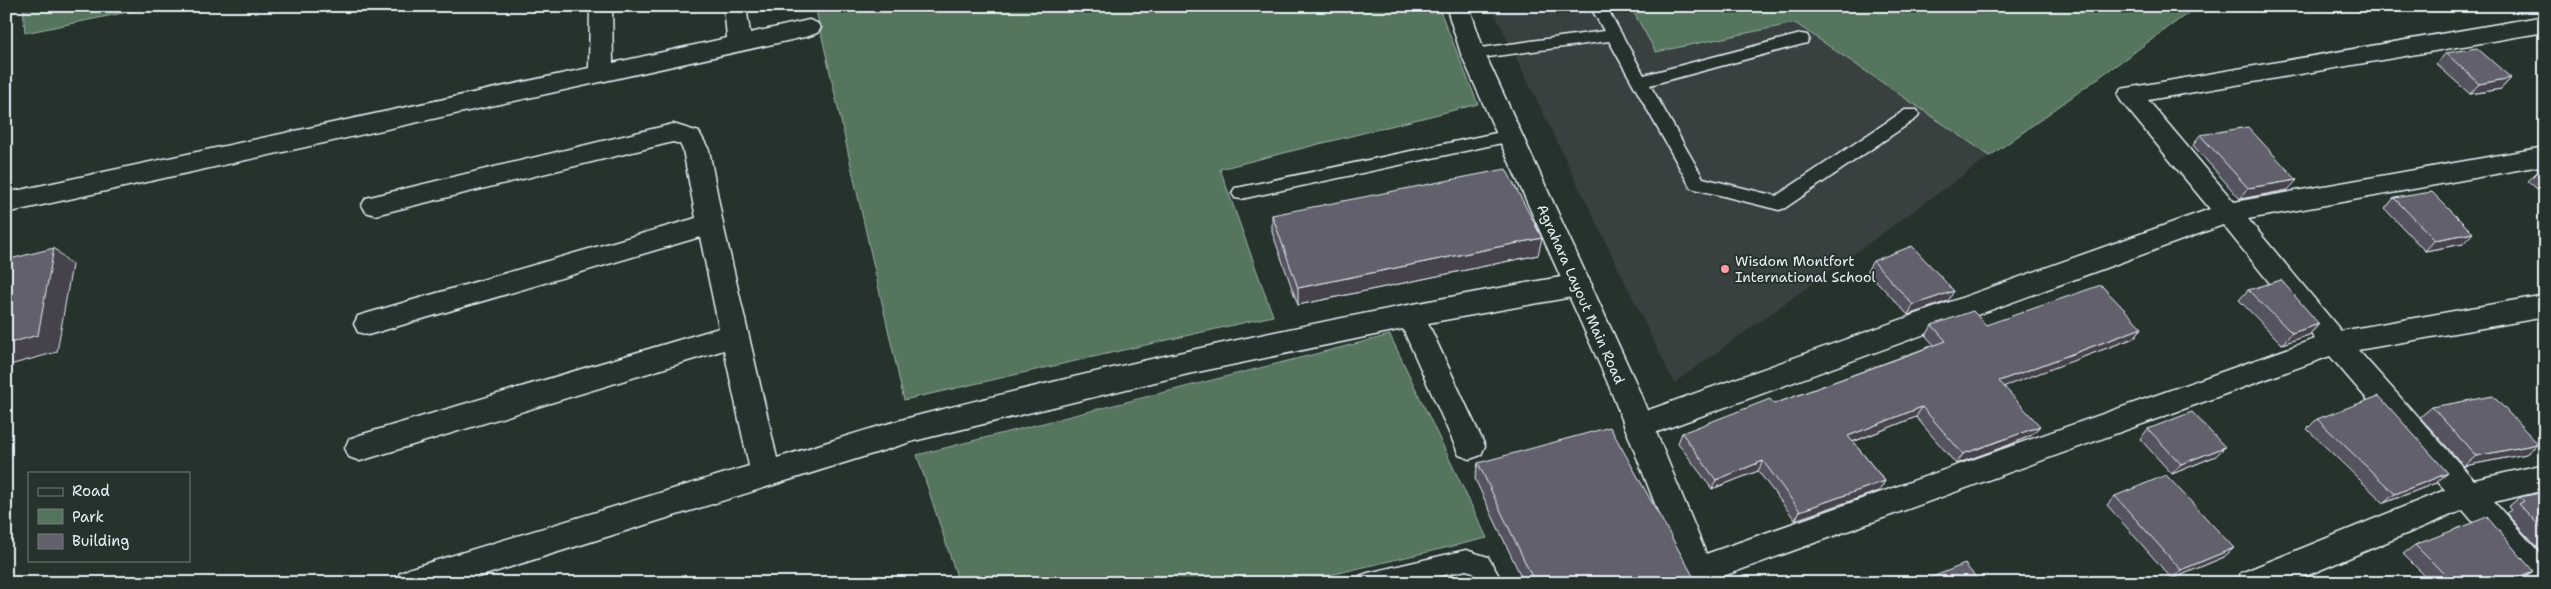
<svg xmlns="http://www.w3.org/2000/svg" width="2551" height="589" font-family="'Shantell Sans',sans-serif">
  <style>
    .built { fill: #384040 }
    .green { fill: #54745d; stroke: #9eb2aa }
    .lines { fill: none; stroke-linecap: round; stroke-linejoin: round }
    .service-casing { stroke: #e8f1f8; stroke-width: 3 }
    .minor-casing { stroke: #e8f1f8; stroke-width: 3 }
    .tertiary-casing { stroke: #e8f1f8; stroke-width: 3 }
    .service { fill: #26332d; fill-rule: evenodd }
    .minor { fill: #26332d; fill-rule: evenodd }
    .tertiary { fill: #26332d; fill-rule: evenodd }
    .wall { fill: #54535e; stroke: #e8f1f8 }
    .shaded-wall { fill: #45434c; stroke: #e8f1f8 }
    .building { fill: #62606d; stroke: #e8f1f8 }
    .poi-dot { fill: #ff9aa2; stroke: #26332d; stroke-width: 2 }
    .labels { text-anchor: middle; stroke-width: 4; stroke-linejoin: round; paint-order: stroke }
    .poi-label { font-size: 14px; fill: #e8f1f8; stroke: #26332d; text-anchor: start }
    .street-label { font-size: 14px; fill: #e8f1f8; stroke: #26332d }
  </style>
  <rect width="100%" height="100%" fill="#26332d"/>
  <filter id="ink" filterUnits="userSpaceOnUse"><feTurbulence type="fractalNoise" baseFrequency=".02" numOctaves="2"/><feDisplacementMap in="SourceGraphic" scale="10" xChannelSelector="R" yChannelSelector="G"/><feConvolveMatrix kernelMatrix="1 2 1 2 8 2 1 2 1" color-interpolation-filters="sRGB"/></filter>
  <g filter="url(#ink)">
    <path class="built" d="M1491,6H1630L1656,52L1795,23L1990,156L1674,383Z"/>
    <g class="green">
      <path d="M23,6H157L25,33Z"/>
      <path d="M815,6H1438L1478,104L1220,169L1273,316L904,400Z"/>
      <path d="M1630,6H2198L1990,156L1795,23L1656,52Z"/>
      <path d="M1390,335L1487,538L1296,583H959L917,455Z"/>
    </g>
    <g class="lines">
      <g class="service-casing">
        <g id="service">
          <path d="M1590,6H1606L1644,75L1801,34L1807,35L1809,39L1807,43L1650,85L1703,178L1776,196L1905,110H1917L1919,114L1917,118L1785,208L1779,210L1691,188L1609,41L1473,59L1467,58L1465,54L1467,50L1473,49L1604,31Z"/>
          <path d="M1510,130L1516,132L1519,136L1516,140L1241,199L1235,198L1232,193L1235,188L1241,187Z"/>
          <path d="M1466,550L1488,557L1503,583H1480L1473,572L1466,570L1411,583H1357L1360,576L1368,573Z"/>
        </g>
      </g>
      <g class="minor-casing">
        <g id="minor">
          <path d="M590,6H612L613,63L727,38L724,6H746L750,33L809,20L817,23L821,28L817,33L809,36L6,213V193L589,68Z"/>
          <path d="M2545,16V32L2148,100L2234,202L2545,147V165L2248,219L2341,331L2545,295V317L2358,350L2474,480L2545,464V490L2494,502L2545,559V583H2525L2463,510L2289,583H2236L2241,573L2445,490L2330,356L1704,583L1686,581L1681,571L1686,561L2315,339L2223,225L1649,435L1639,438L1629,435L1624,426L1629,417L2210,209L2121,101L2118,95L2121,89Z"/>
          <path d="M673,124L699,132L709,150L723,224L777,458C823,444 869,428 916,416C1134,360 1356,312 1578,274L1588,278L1592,285L1588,292L1578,296L1428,323L1485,446L1481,455L1470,459L1459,455L1403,329L1188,374L914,441L459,583H395L400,573L411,568L749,466L724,350L360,461L349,457L345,448L349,439L360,435L719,328L700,237L368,335L358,332L354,324L358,316L368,313L696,218L683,150L680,144L673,142L375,215L366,212L362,205L366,198Z"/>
        </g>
      </g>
      <g class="tertiary-casing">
        <path id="tertiary" d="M1446,6H1469L1485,54L1635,381L1718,583H1686L1607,381L1461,54Z"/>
      </g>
      <use href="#service" class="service"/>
      <use href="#minor" class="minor"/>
      <use href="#tertiary" class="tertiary"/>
    </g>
    <g class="wall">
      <path d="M2446,53L2511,78L2501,89L2470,94L2436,64Z"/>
      <path d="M2200,135L2288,190L2240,199L2193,145Z"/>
      <path d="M2545,169V196L2528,181L2539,170Z"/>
      <path d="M2394,198L2463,244L2425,251L2385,209Z"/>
      <path d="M1272,215L1538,255L1298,305L1272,232Z"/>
      <path d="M1873,261L1948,301L1908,315L1867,271Z"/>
      <path d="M2248,290L2319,324L2309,335L2282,344L2239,300Z"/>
      <path d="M1932,325H1986L2142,328L2134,338L2004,386L2032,435L2009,445L1956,464L1916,417L1853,442L1885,481L1879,491L1795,520L1758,471L1712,489L1678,443L1682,433L1774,404L1934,345L1926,336Z"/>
      <path d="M2432,407L2538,444L2526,454L2464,466L2420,417Z"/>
      <path d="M2317,419L2436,483L2384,503L2307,429Z"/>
      <path d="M2148,429L2216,456L2172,474L2140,439Z"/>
      <path d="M1478,463L1697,583H1524L1475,479Z"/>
      <path d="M2545,492V556L2506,513L2511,510L2508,507L2520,497Z"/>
      <path d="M2115,496L2224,557L2172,579L2107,505Z"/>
      <path d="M2415,545L2533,571L2520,580L2512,583H2432L2403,554Z"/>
    </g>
    <g class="shaded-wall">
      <path d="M2511,78L2501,89L2470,94L2479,84Z"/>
      <path d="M2297,180L2288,190L2240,199L2248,188Z"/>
      <path d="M2473,233L2463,244L2425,251L2435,240Z"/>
      <path d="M1542,238L1538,255L1298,305V288Z"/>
      <path d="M54,248L72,265L57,352L6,366V344Z"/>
      <path d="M1954,291L1948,301L1908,315L1913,305Z"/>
      <path d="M2319,324L2309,335L2282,344L2292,333Z"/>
      <path d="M2142,328L2134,338L1992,391L1999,381Z"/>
      <path d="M1922,407L1916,417L1842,446L1848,436Z"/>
      <path d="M2040,426L2032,435L2009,445L1956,464L1963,454Z"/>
      <path d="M2538,444L2526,454L2464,466L2476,456Z"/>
      <path d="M2225,447L2216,456L2172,474L2181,464Z"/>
      <path d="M1763,461L1758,471L1712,489L1716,480Z"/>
      <path d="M2448,473L2436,483L2384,503L2395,494Z"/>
      <path d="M1885,481L1879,491L1795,520L1800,511Z"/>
      <path d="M2234,548L2224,557L2172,579L2181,570Z"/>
      <path d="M2533,571L2520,580L2512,583H2505Z"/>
    </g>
    <g class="building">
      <path d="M2477,48L2511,78L2479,84L2446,53Z"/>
      <path d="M2248,127L2297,180L2248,188L2200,135Z"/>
      <path d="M1506,169L1542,238L1298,288L1272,215Z"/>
      <path d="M2545,169V176L2539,170Z"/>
      <path d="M2432,192L2473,233L2435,240L2394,198Z"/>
      <path d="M1912,246L1954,291L1913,305L1873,261Z"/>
      <path d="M54,248L38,335L6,344V260Z"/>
      <path d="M2281,280L2319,324L2292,333L2248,290Z"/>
      <path d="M2101,285L2142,328L1999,381L2040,426L2016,435L1963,454L1922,407L1848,436L1885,481L1800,511L1763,461L1716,480L1682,433L1770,399L1774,404L1946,341L1932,325L1973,311L1986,325Z"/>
      <path d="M2379,396L2448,473L2395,494L2317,419Z"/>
      <path d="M2493,396L2538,444L2476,456L2432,407Z"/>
      <path d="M2192,412L2225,447L2181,464L2148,429Z"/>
      <path d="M1610,427L1697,583H1535L1478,463Z"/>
      <path d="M2166,475L2234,548L2181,570L2115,496Z"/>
      <path d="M2545,492V532L2519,504L2524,501L2520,497Z"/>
      <path d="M2487,517L2533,571L2508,581L2506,580L2499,583H2453L2415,545Z"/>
      <path d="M1965,564L1980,583H1917Z"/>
    </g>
  </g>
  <circle class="poi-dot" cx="1725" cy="269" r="5"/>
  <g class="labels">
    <g class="poi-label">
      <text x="1735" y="266">Wisdom Montfort<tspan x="1735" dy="16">International School</tspan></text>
    </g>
    <g class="street-label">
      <text transform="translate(1581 294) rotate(66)" y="5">Agrahara Layout Main Road</text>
    </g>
  </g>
  <rect width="2551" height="589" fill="none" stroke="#26332d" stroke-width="25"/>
  <rect x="12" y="12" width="2526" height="564" fill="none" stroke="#e8f1f8" stroke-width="2" filter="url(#ink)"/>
  <rect x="28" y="472" width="162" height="90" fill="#26332d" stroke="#747f7e"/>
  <rect x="38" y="488" width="25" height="8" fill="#26332d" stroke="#747f7e"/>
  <text x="72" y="496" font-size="15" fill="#e8f1f8">Road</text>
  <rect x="38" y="509" width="25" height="15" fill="#54745d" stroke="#747f7e"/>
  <text x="72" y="522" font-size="15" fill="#e8f1f8">Park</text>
  <rect x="38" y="534" width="25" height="15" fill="#62606d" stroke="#747f7e"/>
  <text x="72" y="546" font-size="15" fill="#e8f1f8">Building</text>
</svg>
